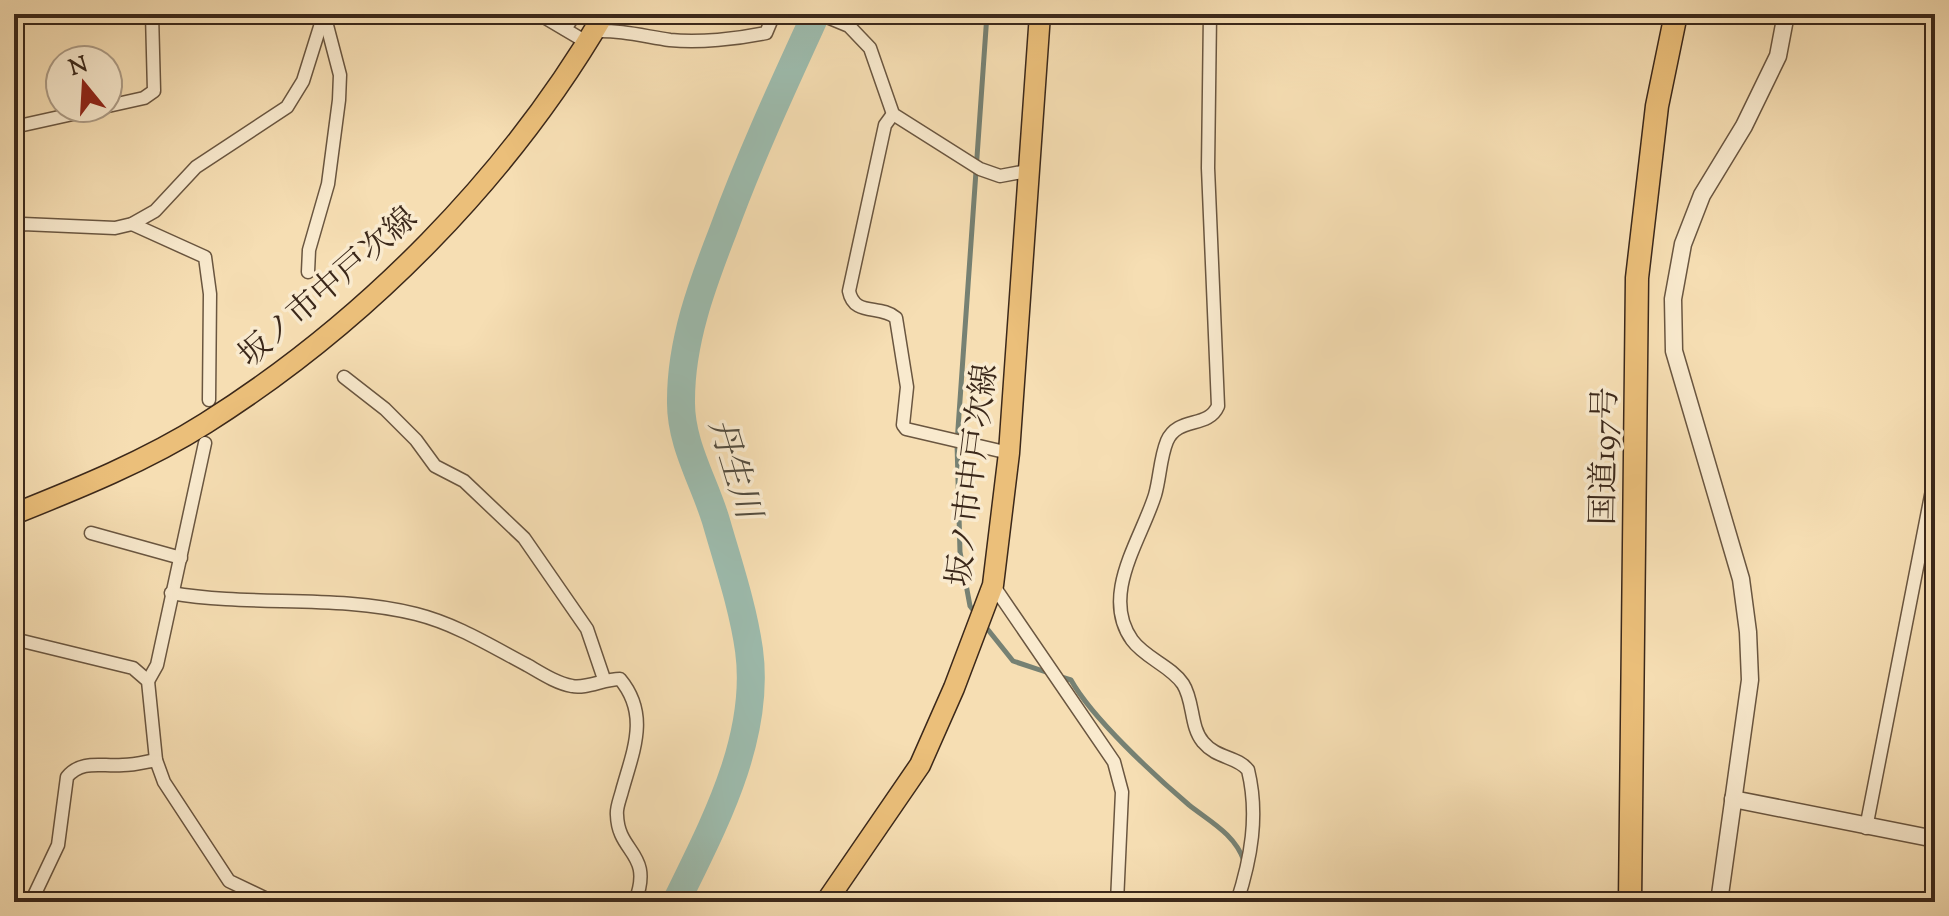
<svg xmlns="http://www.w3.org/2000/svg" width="1949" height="916" font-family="'Sorts Mill Goudy','Noto Serif JP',serif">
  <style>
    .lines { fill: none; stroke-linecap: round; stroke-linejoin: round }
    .stream { stroke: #768173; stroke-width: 5 }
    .river { stroke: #9dbcae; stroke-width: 28 }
    .minor-casing { stroke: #6a5640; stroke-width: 15 }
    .tertiary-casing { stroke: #6a5640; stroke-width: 19 }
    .primary-casing { stroke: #3b281a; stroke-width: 23 }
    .trunk-casing { stroke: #3b281a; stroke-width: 25 }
    .minor { stroke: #f9eace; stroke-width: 12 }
    .tertiary { stroke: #f9eace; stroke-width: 16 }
    .primary { stroke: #ebbf7a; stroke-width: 20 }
    .trunk { stroke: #ebbf7a; stroke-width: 22 }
    .labels { text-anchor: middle; stroke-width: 7; stroke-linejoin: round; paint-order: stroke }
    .street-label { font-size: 32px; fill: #3b281a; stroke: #f9eace }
    .water-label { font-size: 34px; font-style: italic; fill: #544d3f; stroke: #f9eace }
  </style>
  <rect width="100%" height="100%" fill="#f6deb3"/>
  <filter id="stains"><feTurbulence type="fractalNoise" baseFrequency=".0025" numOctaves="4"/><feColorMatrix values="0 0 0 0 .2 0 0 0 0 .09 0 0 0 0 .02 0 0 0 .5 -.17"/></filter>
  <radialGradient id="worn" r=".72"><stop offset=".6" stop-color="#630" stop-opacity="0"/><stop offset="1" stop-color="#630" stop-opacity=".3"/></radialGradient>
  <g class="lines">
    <g class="stream">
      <path d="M977,615L970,606L960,552L957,443L987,14"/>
      <path d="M985,626L1013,661L1049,673"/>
      <path d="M1058,676L1071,680C1092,718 1155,776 1189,805C1209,821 1235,834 1244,861"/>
    </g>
    <path class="river" d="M676,902C713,826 761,738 749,650C743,607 728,563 716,521C704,481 680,443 681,400C681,341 702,285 723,231C750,157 783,86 816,14"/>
    <g class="minor-casing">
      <g id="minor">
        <path d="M539,14L588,43"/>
        <path d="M820,14L849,26L870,48L893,114L980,169L1000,176L1027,171"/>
        <path d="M1210,14L1208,168L1218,406C1208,429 1178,416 1167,441C1160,458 1160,478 1155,495C1141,540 1100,595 1132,640C1145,658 1171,666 1183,684C1194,701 1190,727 1203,742C1217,759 1237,756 1248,770C1259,815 1251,859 1237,902"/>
        <path d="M565,29L575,14"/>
        <path d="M594,31C621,30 643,36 670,40C699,43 737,39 766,33L774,14"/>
        <path d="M108,106L144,98L154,91L152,14"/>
        <path d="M893,114L885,125L849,291C854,317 880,304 896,318L907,387L903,425L906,429L1009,453"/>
        <path d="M14,127L100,108"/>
        <path d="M132,224L205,257L210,294L209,400"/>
        <path d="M14,232L23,224L115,228L132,224L155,211L196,167L287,107L303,81L324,14"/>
        <path d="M308,272L309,250L328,184L339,100L340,75L324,14"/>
        <path d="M344,377L385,409L416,440L435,466L464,481L524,538L587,629L604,679"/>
        <path d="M91,533L181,558"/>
        <path d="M993,585L1114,762L1122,792L1117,902"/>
        <path d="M171,593C252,607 336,594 416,614C456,624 491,646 527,665C541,673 556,683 572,686C586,689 604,679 620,679C650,715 633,751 622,791C620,799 616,808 617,815C618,854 654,852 635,902"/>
        <path d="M14,639L133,668L148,681L156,760L164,782L229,881L273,902"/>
        <path d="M148,681L157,665L205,443"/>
        <path d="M1866,828L1935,475"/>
        <path d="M31,902L58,845L67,777C82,759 102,767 123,765C134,765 145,762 156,760"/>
      </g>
    </g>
    <g class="tertiary-casing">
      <g id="tertiary">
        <path d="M1733,799L1935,839"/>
        <path d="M1719,902L1750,680L1748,632L1741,579L1674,351L1673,299L1683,244L1702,195L1744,126L1778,56L1786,14"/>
      </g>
    </g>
    <g class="primary-casing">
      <g id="primary">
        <path d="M14,514C79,488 146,461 206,423C366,322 509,177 604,14"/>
        <path d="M826,902L920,765L954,688L993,585L1009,453L1040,14"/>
      </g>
    </g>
    <g class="trunk-casing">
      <path id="trunk" d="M1630,902L1637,278L1657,106L1676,14"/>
    </g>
    <use href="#minor" class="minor"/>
    <use href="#tertiary" class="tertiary"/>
    <use href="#primary" class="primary"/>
    <use href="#trunk" class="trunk"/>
  </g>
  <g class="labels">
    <g class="street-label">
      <text transform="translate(327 286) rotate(-41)" y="11">坂ノ市中戸次線</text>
      <text transform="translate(1603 456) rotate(-89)" y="11">国道197号</text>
      <text transform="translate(971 475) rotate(-83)" y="11">坂ノ市中戸次線</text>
    </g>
    <g class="water-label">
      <text transform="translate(736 468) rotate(73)" y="12">丹生川</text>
    </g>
  </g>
  <rect width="1949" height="916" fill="none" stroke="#f6deb3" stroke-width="48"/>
  <rect x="16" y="16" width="1917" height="884" fill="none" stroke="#3b281a" stroke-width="4"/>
  <rect x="24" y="24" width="1901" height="868" fill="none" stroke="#3b281a" stroke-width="2"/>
  <g transform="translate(84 84) rotate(342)"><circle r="38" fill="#f9eace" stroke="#ad9c86" stroke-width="2"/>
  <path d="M0-6L14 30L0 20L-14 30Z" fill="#8f2418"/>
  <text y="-12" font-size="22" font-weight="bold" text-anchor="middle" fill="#3b281a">N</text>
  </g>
  <rect width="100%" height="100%" filter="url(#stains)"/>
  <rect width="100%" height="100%" fill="url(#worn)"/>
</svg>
